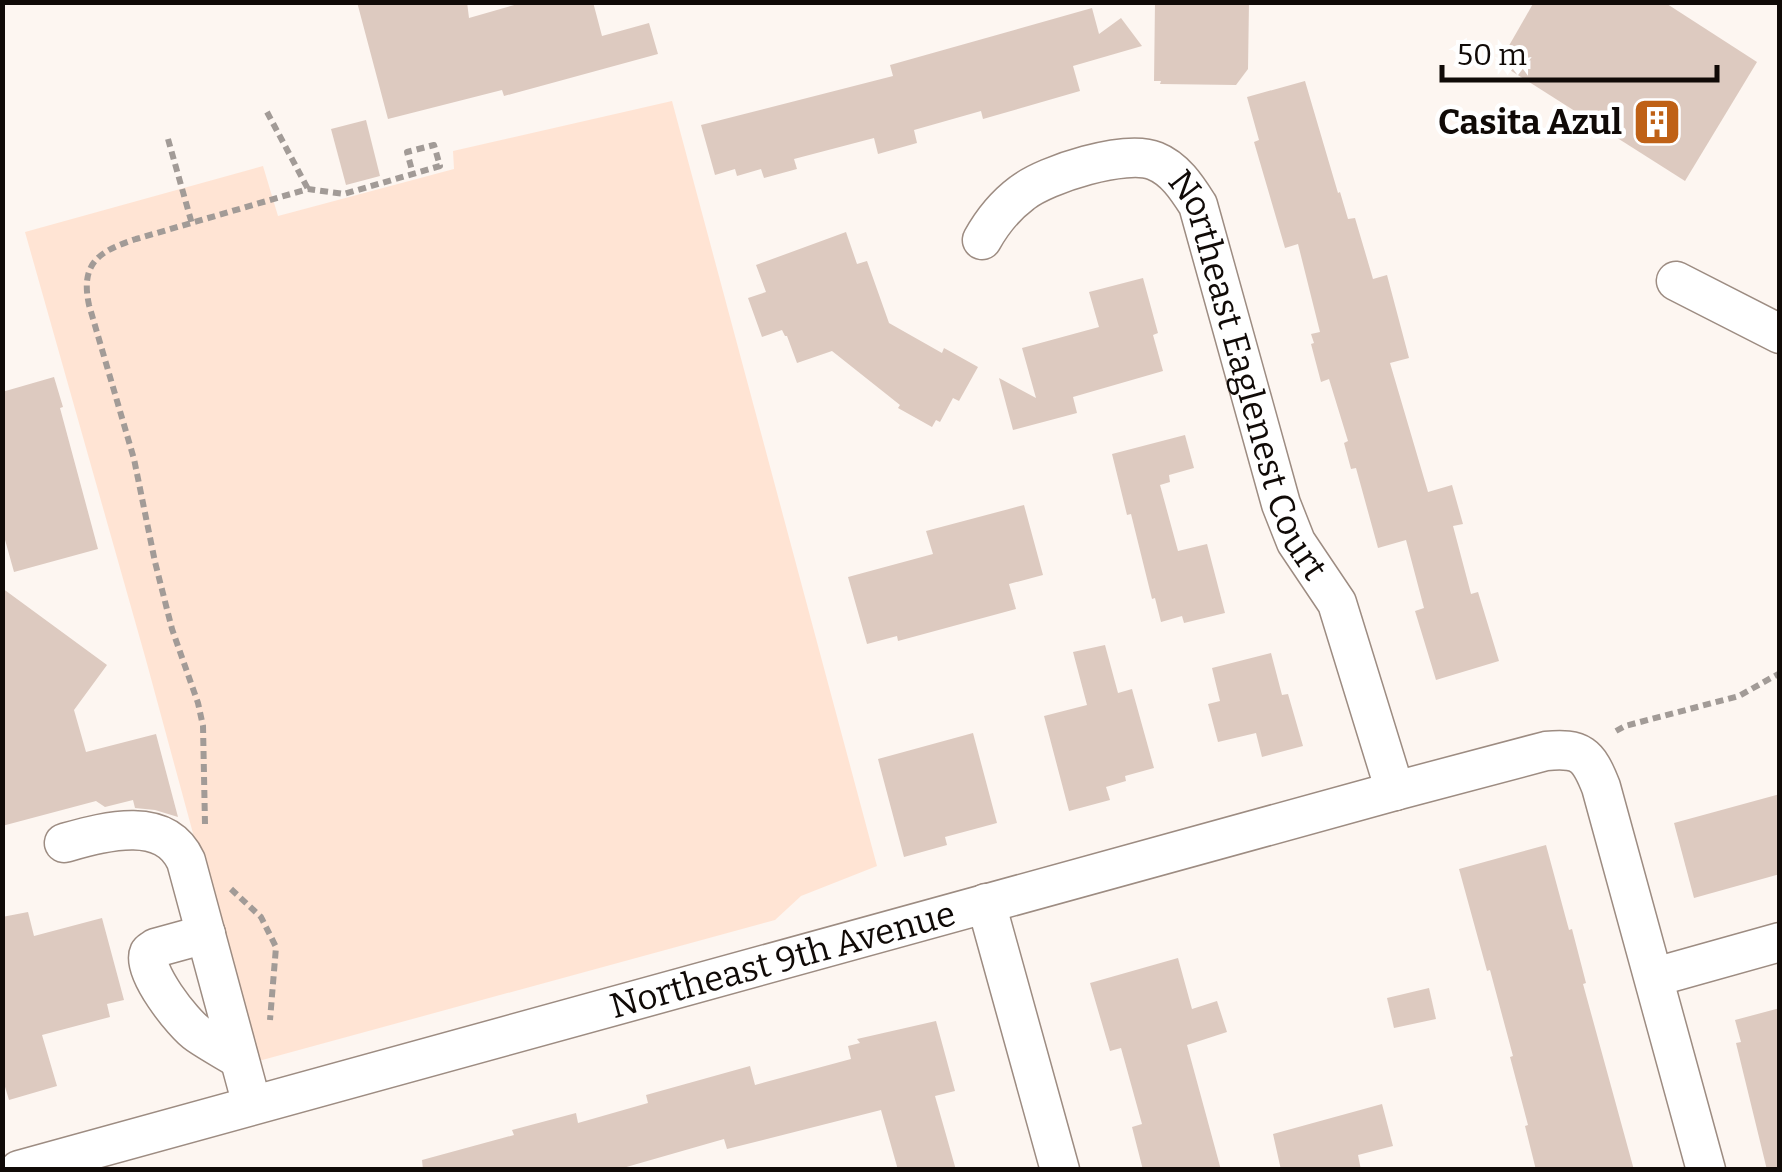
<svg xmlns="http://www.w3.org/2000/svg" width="1782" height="1172" font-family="Bitter,serif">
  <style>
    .grass { fill: #ffe4d4 }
    .building { fill: #ddcac0 }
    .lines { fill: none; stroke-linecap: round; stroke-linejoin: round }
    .minor-casing { stroke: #9d8c82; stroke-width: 41 }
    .path { stroke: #a29b97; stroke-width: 6; stroke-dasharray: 8 5; stroke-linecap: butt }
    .minor { stroke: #fff; stroke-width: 38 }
    .labels { text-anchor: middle; stroke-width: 9; stroke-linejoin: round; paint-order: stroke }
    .poi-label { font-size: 35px; font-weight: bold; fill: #100a07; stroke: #fff; text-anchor: end }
    .street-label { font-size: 35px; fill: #100a07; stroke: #fff }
  </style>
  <rect width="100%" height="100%" fill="#fdf6f1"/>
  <path class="grass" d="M672,101L877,866L801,896L775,920L255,1062L146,660L25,232L263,166L278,216L454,169L453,151Z"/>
  <g class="building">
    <path d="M357,2H467L469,18L525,2H593L602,36L649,23L658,54L504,96L502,90L388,119Z"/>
    <path d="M1155,2H1249L1248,69L1236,85L1160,84L1161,81H1154Z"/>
    <path d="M1534,2H1664L1757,62L1685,181L1499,63Z"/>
    <path d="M1092,8L1099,34L1121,18L1142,46L1073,66L1080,91L983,119L981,111L914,130L917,143L878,154L874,138L794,159L797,169L764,178L761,169L737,176L735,169L715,175L701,125L893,76L890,65Z"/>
    <path d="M1305,81L1338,193L1340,192L1348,219L1355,218L1373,279L1387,275L1409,358L1390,363L1428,492L1452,485L1463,524L1453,526L1471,594L1478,592L1499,661L1436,680L1415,611L1424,608L1406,540L1378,548L1356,468L1351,469L1344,443L1348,441L1329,379L1321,382L1311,344L1314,343L1311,334L1320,332L1298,244L1285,248L1254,142L1259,140L1247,97Z"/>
    <path d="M366,120L380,176L346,185L331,129Z"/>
    <path d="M846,232L857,264L867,261L889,323L942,353L944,348L978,367L959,401L953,398L940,422L936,420L932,427L898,408L900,405L832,351L797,363L787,336H785L782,330L762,337L748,298L766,292L756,265Z"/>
    <path d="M1143,278L1158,333L1153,335L1163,371L1073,397L1077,413L1013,430L999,378L1036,398L1022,348L1099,327L1089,292Z"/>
    <path d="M54,377L63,407L60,408L98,549L14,572L2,529V392Z"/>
    <path d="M1185,435L1194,468L1169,475L1170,482L1160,485L1178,551L1207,544L1225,613L1184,623L1182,616L1161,622L1155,598L1152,599L1131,514L1127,515L1112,454Z"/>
    <path d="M1024,505L1043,575L1009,584L1016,609L898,641L897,636L867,644L848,577L933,554L926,531Z"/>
    <path d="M2,588L107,665L74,710L86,752L156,734L178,817L155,810L135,808L133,800L105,807L96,801L2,826Z"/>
    <path d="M1105,645L1118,693L1132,689L1154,768L1125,776L1126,781L1106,787L1110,800L1069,811L1044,716L1087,705L1073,652Z"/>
    <path d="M1271,653L1282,695L1288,694L1303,746L1262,757L1256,733L1218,742L1208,704L1220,701L1212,668Z"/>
    <path d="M973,733L997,823L945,837L947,845L904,857L878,759Z"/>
    <path d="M1780,794V874L1694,898L1674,823Z"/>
    <path d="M1546,845L1569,930L1572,929L1586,983L1583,984L1634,1170H1536L1525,1126L1528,1125L1510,1057L1513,1056L1490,970L1487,971L1459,869Z"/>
    <path d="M28,912L34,936L102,918L124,1000L107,1004L110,1017L42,1035L57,1086L9,1100L2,1077V917Z"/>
    <path d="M1178,958L1192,1009L1217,1001L1227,1032L1187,1045L1221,1170H1143L1132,1127L1142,1124L1121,1048L1110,1051L1090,983Z"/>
    <path d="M1429,988L1436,1019L1394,1028L1387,998Z"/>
    <path d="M1780,1008V1170H1767L1736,1043L1741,1042L1735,1020Z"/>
    <path d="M936,1021L955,1091L935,1096L956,1170H898L881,1110L727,1149L724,1139L616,1170H423L422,1160L514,1135L512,1130L576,1113L578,1123L648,1103L646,1095L750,1066L755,1085L851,1059L848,1046L860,1043L857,1039Z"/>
    <path d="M1382,1104L1393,1146L1358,1155L1361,1170H1281L1273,1134Z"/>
  </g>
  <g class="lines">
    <g class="minor-casing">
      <g id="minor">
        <path id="s1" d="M982,240C992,222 1006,205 1022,193C1046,174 1126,149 1155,161C1175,169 1187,188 1198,205L1281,504L1296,542L1337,603L1395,791"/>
        <path d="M1676,281L1780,334"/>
        <path d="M64,843C104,832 164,814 186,861L252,1105"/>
        <path d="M986,903L1060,1170"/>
        <path d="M206,934L155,948C153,950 150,951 149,953C141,970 183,1024 198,1034C211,1043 226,1051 239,1059"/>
        <path d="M1655,977L1780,942"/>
        <path id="s2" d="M19,1170L1395,791L1546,751C1581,748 1588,754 1601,787L1706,1170"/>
      </g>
    </g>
    <g class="path">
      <path d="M267,112L308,189"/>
      <path d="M168,139L192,224"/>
      <path d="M1616,731L1625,726L1739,696L1780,673"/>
      <path d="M205,824L203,726L198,703L172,629L155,562L134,459L89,305C80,263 99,251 136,239L308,189L344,194L440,166L434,145L407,152L413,174"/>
      <path d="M231,889L261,917L276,947L270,1020"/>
    </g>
    <use href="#minor" class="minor"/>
  </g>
  <defs>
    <g id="building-square" transform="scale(2.5)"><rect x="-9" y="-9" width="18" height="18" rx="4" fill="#bf6116" stroke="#fff"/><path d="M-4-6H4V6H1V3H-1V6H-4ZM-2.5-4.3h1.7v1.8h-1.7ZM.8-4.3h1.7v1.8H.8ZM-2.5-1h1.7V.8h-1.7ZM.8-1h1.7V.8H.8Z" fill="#fff"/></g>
  </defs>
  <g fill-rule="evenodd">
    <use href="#building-square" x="1657" y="122"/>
  </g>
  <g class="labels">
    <g class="poi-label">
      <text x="1622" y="134">Casita Azul</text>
    </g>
    <g class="street-label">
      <text dy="12" stroke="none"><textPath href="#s1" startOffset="442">Northeast Eaglenest Court</textPath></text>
      <text dy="12" stroke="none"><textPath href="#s2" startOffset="792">Northeast 9th Avenue</textPath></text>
    </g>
  </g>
  <rect width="1782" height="1172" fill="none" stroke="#100a07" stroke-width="10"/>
  <path d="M1442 65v15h275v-15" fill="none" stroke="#100a07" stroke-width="5"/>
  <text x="1457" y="65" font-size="30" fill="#100a07" stroke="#ffffff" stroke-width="8" paint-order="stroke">50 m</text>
</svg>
